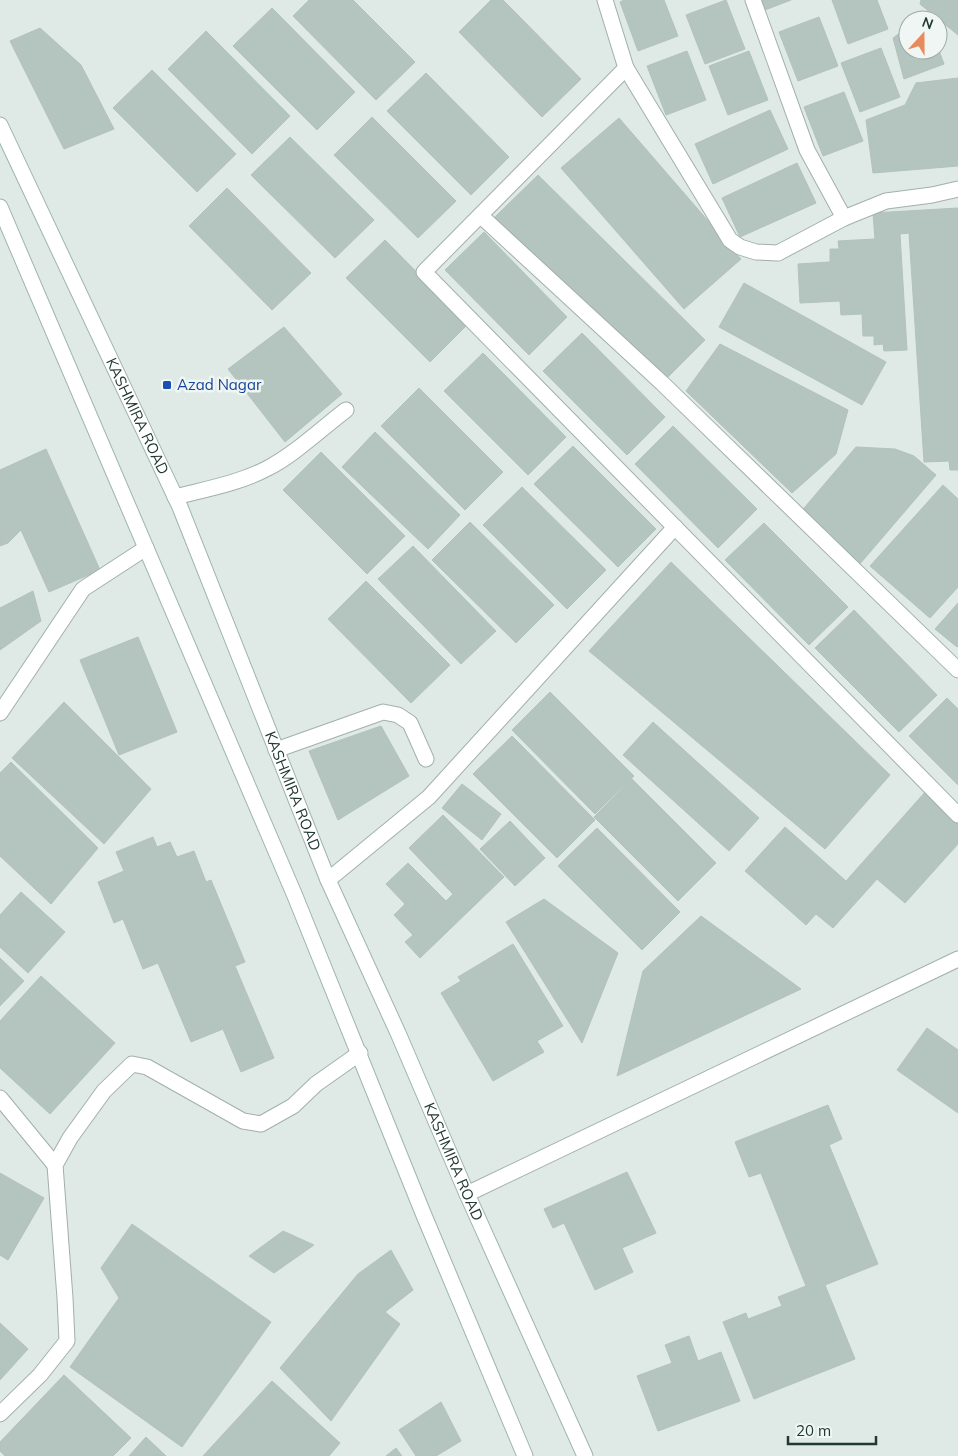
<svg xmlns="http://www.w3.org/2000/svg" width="958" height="1456" font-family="Mulish,sans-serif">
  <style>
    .building { fill: #b4c4be; stroke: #b2c2bd }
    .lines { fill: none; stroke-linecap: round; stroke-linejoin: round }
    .lane-casing { stroke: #a2b0ac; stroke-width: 17 }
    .street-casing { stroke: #a2b0ac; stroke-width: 17 }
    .secondary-casing { stroke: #9fb4ae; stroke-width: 17 }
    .lane { stroke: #fff; stroke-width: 15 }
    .street { stroke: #fff; stroke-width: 15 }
    .secondary { stroke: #fff; stroke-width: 15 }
    .transit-dot { fill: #1a4fb4; stroke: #eff6f3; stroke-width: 2 }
    .labels { text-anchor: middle; stroke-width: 5; stroke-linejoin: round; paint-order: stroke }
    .transit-label { font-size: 15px; fill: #164399; stroke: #eff6f3; text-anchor: start }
    .street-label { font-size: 15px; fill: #213833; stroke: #eff6f3 }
  </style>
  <rect width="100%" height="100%" fill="#dfe9e5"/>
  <g class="building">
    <path d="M309,0H353L415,62L376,100L293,16Z"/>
    <path d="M491,0H503L581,79L542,117L459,32Z"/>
    <path d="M624,0H664L678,36L638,51L620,2Z"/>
    <path d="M726,0L745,49L705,64L686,15Z"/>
    <path d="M762,0H791L765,10Z"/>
    <path d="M832,0H877L888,29L848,44Z"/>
    <path d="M921,0H958V35L920,4Z"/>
    <path d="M272,8L355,92L317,130L233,46Z"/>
    <path d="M819,17L838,66L798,81L779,32Z"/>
    <path d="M908,27V50H938V48L944,64L904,79L893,38Z"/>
    <path d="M40,28L81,65L114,129L64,149L10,41Z"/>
    <path d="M206,31L290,116L252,154L168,69Z"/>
    <path d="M881,48L900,97L860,112L841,63Z"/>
    <path d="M687,51L706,100L666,115L647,66Z"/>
    <path d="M749,51L768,100L728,115L709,66Z"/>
    <path d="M152,70L236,154L197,192L113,108Z"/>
    <path d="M426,73L509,157L471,195L387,111Z"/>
    <path d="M958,78V166L873,173L866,120L905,105L916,83Z"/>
    <path d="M844,92L863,141L823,156L804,107Z"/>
    <path d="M770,110L788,149L713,184L695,144Z"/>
    <path d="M372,117L456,201L418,238L334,155Z"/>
    <path d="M619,118L741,259L684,309L561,168Z"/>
    <path d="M290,137L374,220L335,258L251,175Z"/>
    <path d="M797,163L816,203L740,237L722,198Z"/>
    <path d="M538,175L705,340L662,383L495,217Z"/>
    <path d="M227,188L311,273L272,310L189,226Z"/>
    <path d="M958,208V470H950L949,461L924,462L909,233L900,234L907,350L884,351L883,344L874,345V336H863L862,314L841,315L840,301L800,303L798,264L830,262V249H839L838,241L875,239L873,213Z"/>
    <path d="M484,232L567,317L529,355L445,270Z"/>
    <path d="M385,240L468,324L430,362L346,278Z"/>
    <path d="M744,283L886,362L862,405L719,327Z"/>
    <path d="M284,327L342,394L285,442L228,369Z"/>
    <path d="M582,333L665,417L627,455L543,371Z"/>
    <path d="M720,344L848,410L836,454L792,493L686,391Z"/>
    <path d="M483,353L566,437L528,475L444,391Z"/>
    <path d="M419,388L503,472L465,510L381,426Z"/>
    <path d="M673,426L757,509L718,548L635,464Z"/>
    <path d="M375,432L460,515L428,549L342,467Z"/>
    <path d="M573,446L656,529L618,567L534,484Z"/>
    <path d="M856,447L895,449L914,456L936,475L859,565L799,514Z"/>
    <path d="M46,449L100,570L49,592L21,530L8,543L0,546V470Z"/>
    <path d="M321,452L405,536L367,574L283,490Z"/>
    <path d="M943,485L958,499V587L930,618L870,566Z"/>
    <path d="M522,487L606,570L567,609L483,525Z"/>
    <path d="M470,522L554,605L516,643L432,560Z"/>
    <path d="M764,523L848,607L809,645L725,560Z"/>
    <path d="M413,546L496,631L461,664L378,579Z"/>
    <path d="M671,562L890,775L825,849L589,651Z"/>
    <path d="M366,581L450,665L411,703L328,619Z"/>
    <path d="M33,591L41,621L0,650V608Z"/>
    <path d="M958,603V646L957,647L935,629Z"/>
    <path d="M854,610L937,695L899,732L815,648Z"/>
    <path d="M138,637L177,732L119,755L80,660Z"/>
    <path d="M550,692L634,776L595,814L512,730Z"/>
    <path d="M947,698L958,709V785L909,736Z"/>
    <path d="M64,702L151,789L104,844L12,758Z"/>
    <path d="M653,722L759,818L729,851L623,755Z"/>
    <path d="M381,726L409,776L338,820L309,751Z"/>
    <path d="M512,736L595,820L557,858L473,774Z"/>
    <path d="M11,762L98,848L51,904L0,856V773Z"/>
    <path d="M632,779L716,863L678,901L594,817Z"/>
    <path d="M462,784L501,814L482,840L442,808Z"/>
    <path d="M926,791L958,820V844L905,903L877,879L833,928L816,914L806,925L745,871L785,827L846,881Z"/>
    <path d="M443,815L504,877L420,958L405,942L413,935L394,915L405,904L386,884L408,863L446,901L453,894L409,848Z"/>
    <path d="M510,821L545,858L515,886L480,849Z"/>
    <path d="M597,828L680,912L642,950L558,866Z"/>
    <path d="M153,837L157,847L170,842L177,857L194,851L206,882L211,880L245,962L235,966L274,1058L241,1072L223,1029L191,1042L158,963L143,969L123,919L114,923L98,882L124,871L116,852Z"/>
    <path d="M21,892L65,932L28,973L0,947V915Z"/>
    <path d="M544,899L618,953L582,1043L506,922Z"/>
    <path d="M701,916L801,989L617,1076L643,971Z"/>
    <path d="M513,944L563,1026L537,1041L544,1052L493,1081L441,993L461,981L458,977Z"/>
    <path d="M0,958L24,981L0,1006Z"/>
    <path d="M41,976L115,1043L50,1114L0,1068V1021Z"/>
    <path d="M927,1028L958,1050V1113L897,1070Z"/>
    <path d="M828,1105L842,1139L829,1145L878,1264L825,1285L855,1359L754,1399L723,1322L746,1313L748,1319L782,1306L778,1297L806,1286L761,1173L749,1177L735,1142Z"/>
    <path d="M627,1172L656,1233L622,1248L633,1272L595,1290L564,1223L553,1228L544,1209Z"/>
    <path d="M0,1173L44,1198L8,1260L0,1255Z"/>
    <path d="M132,1224L271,1322L182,1447L70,1367L119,1298L101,1268Z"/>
    <path d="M283,1231L314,1245L274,1273L249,1256Z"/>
    <path d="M391,1250L413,1290L385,1312L400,1324L331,1421L280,1368L358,1274Z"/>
    <path d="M0,1323L28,1349L0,1380Z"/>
    <path d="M689,1336L698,1361L721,1352L740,1401L658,1431L637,1376L672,1363L665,1345Z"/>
    <path d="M64,1375L131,1438L113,1456H5L0,1451V1442Z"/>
    <path d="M272,1381L340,1443L329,1456H203Z"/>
    <path d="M441,1402L461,1441L436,1456H416L399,1430Z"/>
    <path d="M146,1437L166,1456H129Z"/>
    <path d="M396,1448L402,1456H386Z"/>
  </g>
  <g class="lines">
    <g class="lane-casing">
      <path id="lane" d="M276,750L383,712L398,715L410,723L426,759"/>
    </g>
    <g class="street-casing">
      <g id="street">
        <path d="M605,0L626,68L424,272L958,815"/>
        <path d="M753,0L807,150L844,218"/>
        <path d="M626,68L730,240L740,247L756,252L778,253L844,218L886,201L932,195L958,189"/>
        <path d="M481,216L662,383L958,670"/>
        <path d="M175,497C206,489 240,483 268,468C295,454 321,429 346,410"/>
        <path d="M0,713L83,589L146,548"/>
        <path d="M328,880L429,797L675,527"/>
        <path d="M0,1098L55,1165"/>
        <path d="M467,1194L958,959"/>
        <path d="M0,1414L40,1375L67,1341L65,1298L55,1165L70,1138L104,1091L132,1064L147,1067L243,1121L261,1124L293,1106L316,1084L360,1053"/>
      </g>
    </g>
    <g class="secondary-casing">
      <g id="secondary">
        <path id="s1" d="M0,125L180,507L328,880L398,1033L467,1194L585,1456"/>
        <path d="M0,207L295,896L423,1213L525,1456"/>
      </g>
    </g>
    <use href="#lane" class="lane"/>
    <use href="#street" class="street"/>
    <use href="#secondary" class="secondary"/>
  </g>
  <rect class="transit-dot" x="162" y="380" width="10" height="10" rx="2.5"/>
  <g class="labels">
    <g class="transit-label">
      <text x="177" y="390">Azad Nagar</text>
    </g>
    <g class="street-label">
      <text dy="5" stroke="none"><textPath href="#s1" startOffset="322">KASHMIRA ROAD</textPath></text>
      <text dy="5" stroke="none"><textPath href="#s1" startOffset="728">KASHMIRA ROAD</textPath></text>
      <text dy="5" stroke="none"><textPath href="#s1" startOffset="1132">KASHMIRA ROAD</textPath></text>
    </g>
  </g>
  <g transform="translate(923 35) rotate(21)"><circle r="24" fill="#eff6f3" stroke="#9daaa6"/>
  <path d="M0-4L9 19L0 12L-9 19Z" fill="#e98a5d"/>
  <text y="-8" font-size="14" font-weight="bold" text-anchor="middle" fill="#213833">N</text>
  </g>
  <path d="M788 1436v8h88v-8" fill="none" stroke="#213833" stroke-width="2.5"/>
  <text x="796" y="1436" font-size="15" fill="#213833" stroke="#eff6f3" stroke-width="4" paint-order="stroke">20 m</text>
</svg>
